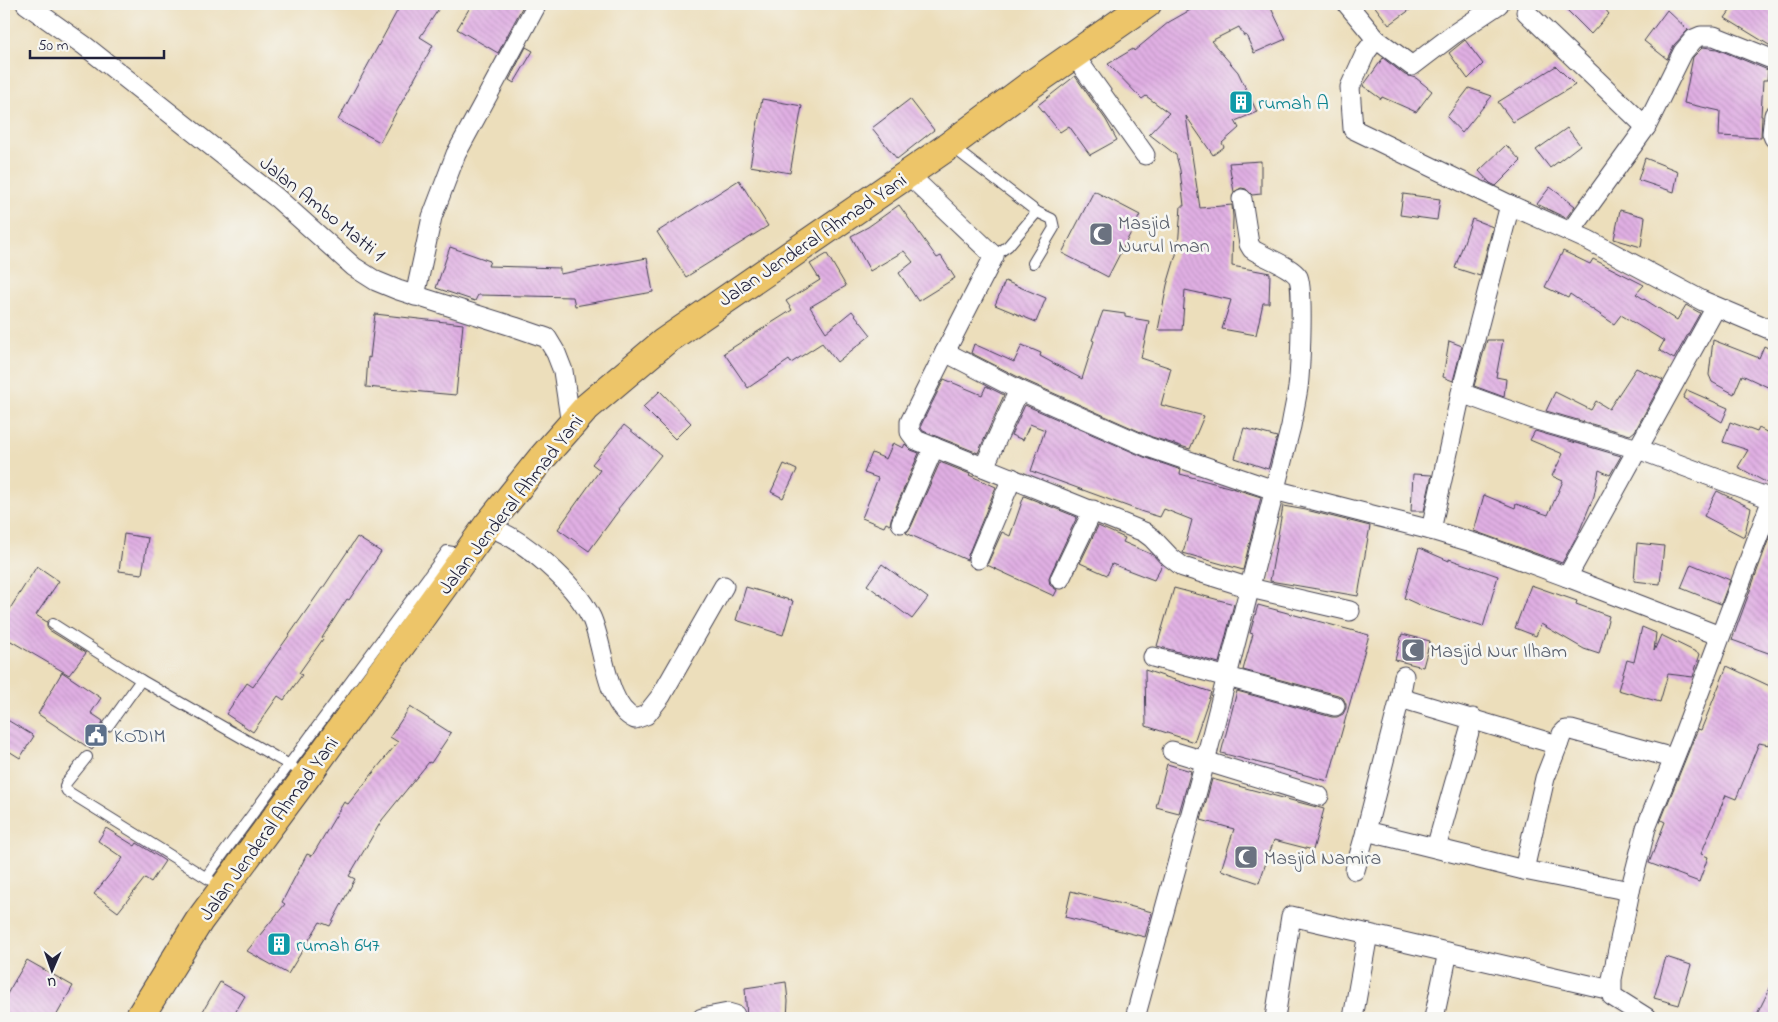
<svg xmlns="http://www.w3.org/2000/svg" width="1778" height="1022" font-family="'Indie Flower',sans-serif">
  <style>
    .building { fill: url(#building-back-hatch) }
    .lines { fill: none; stroke-linecap: round; stroke-linejoin: round }
    .lane-casing { stroke: #403e4e; stroke-width: 12 }
    .street-casing { stroke: #403e4e; stroke-width: 21 }
    .highway-casing { stroke: #403e4e; stroke-width: 30 }
    .lane { stroke: #fff; stroke-width: 10 }
    .street { stroke: #fff; stroke-width: 19 }
    .highway { stroke: #edc569; stroke-width: 28 }
    .labels { text-anchor: middle; stroke-width: 5; stroke-linejoin: round; paint-order: stroke }
    .culture-label { font-size: 20px; fill: #0d838f; stroke: #f6f6f2; text-anchor: start }
    .street-label { font-size: 20px; fill: #22223b; stroke: #f6f6f2 }
    .worship-label { font-size: 20px; fill: #5b616d; stroke: #f6f6f2; text-anchor: start }
    .service-label { font-size: 20px; fill: #4e5e75; stroke: #f6f6f2; text-anchor: start }
  </style>
  <defs>
    <pattern id="building-back-hatch" width="6" height="6" patternUnits="userSpaceOnUse" patternTransform="scale(1.25)"><rect width="6" height="6" fill="#e0afe3"/><path d="M-1 5l2 2M0 0l6 6M5-1l2 2" fill="none" stroke="#c096c4"/></pattern>
  </defs>
  <rect width="100%" height="100%" fill="#f6f6f2"/>
  <filter id="ink" filterUnits="userSpaceOnUse"><feTurbulence type="fractalNoise" baseFrequency=".02" numOctaves="2"/><feDisplacementMap in="SourceGraphic" scale="10" xChannelSelector="R" yChannelSelector="G"/><feConvolveMatrix kernelMatrix="1 2 1 2 8 2 1 2 1" color-interpolation-filters="sRGB"/></filter>
  <filter id="wash" filterUnits="userSpaceOnUse"><feTurbulence type="fractalNoise" baseFrequency=".0096" numOctaves="4" result="noise"/><feDisplacementMap in="SourceGraphic" scale="20" xChannelSelector="R" yChannelSelector="G"/><feGaussianBlur stdDeviation="1.12" result="paint"/><feColorMatrix in="noise" values="0 0 0 0 0 0 0 0 0 0 0 0 0 0 0 0 0 1.4 0 .05"/><feComposite in="paint" operator="in"/></filter>
  <g filter="url(#wash)">
    <rect width="100%" height="100%" fill="#ecdebb"/>
    <g id="blocks">
      <g class="building">
        <path d="M401,4H442L420,37L433,45L380,142L338,120Z"/>
        <path d="M472,4H524L498,53L457,29Z"/>
        <path d="M1201,4H1269L1286,39L1254,53L1246,35L1244,36L1239,27L1211,41L1238,72L1257,112L1235,121L1239,128L1222,143L1224,147L1213,155L1186,116L1200,208L1232,205L1233,217L1232,266L1270,273L1269,303H1263L1256,335L1222,329L1231,300L1185,290L1182,330H1158L1167,285L1178,248L1181,206H1184L1180,170L1176,155L1149,134L1169,113L1146,96L1142,99L1108,64L1133,49L1134,51L1169,22Z"/>
        <path d="M1373,4H1418L1389,25Z"/>
        <path d="M1561,4H1601L1609,14L1591,34Z"/>
        <path d="M1735,4H1774V48L1725,18Z"/>
        <path d="M1667,10L1688,30L1674,45L1667,59L1644,41Z"/>
        <path d="M1465,40L1483,64L1468,79L1449,53Z"/>
        <path d="M526,47L533,51L514,83L509,80Z"/>
        <path d="M1703,47L1717,49L1768,70L1767,80H1763L1761,116H1762L1761,138L1719,136L1720,111L1684,103L1693,57Z"/>
        <path d="M1383,58L1405,75L1416,78L1432,91L1416,112L1382,97L1381,99L1363,86Z"/>
        <path d="M1556,66L1575,85L1513,122L1498,102Z"/>
        <path d="M1075,76L1106,120L1117,140L1090,155L1069,126L1060,132L1038,105Z"/>
        <path d="M1469,88L1492,96L1462,133L1447,117Z"/>
        <path d="M762,99L802,106L790,173L750,166Z"/>
        <path d="M910,99L934,130L897,159L872,128Z"/>
        <path d="M1567,128L1580,145L1550,168L1536,150Z"/>
        <path d="M1506,145L1521,161L1496,186L1490,183L1479,171Z"/>
        <path d="M1645,158L1678,171L1674,192L1638,180Z"/>
        <path d="M1261,161V194L1252,195L1246,189L1241,188L1234,192L1229,163Z"/>
        <path d="M739,180L768,226L686,277L657,232Z"/>
        <path d="M1550,187L1575,206L1566,218L1537,204Z"/>
        <path d="M1094,191L1140,215L1108,277L1062,253Z"/>
        <path d="M1403,194L1440,199L1437,220L1400,215Z"/>
        <path d="M899,205L937,258L941,256L955,278L918,301L899,273L913,262L904,251L870,271L851,236L868,227Z"/>
        <path d="M1620,210L1645,217L1641,247L1614,239Z"/>
        <path d="M1472,219L1493,227L1480,276L1455,268Z"/>
        <path d="M450,247L490,261L488,266L560,268V274L647,258L653,292L575,306L573,297L478,295L475,301L436,288Z"/>
        <path d="M1563,251L1590,264L1593,259L1644,285L1636,294L1677,320L1686,305L1700,313L1674,359L1659,350L1664,341L1621,315L1614,324L1570,294L1568,298L1545,287Z"/>
        <path d="M827,254L846,286L810,307L826,332L852,311L871,335L837,362L822,343L791,363L789,360L748,388L724,353L792,310L786,301L820,280L810,264Z"/>
        <path d="M1005,281L1046,298L1036,322L995,305Z"/>
        <path d="M1103,311L1125,314V317L1149,321L1141,358L1171,368L1161,405L1204,416L1190,449L1152,437L1024,380L971,353L974,344L1014,362L1022,345L1041,353L1040,356L1082,379L1094,341L1092,340Z"/>
        <path d="M375,314L463,324L456,395L366,387L368,357L370,358Z"/>
        <path d="M1487,340H1503L1496,377L1506,379L1504,397L1474,386Z"/>
        <path d="M1713,340L1759,358L1764,346L1774,351V390L1742,375L1734,394L1712,382L1709,375Z"/>
        <path d="M1449,341L1462,346L1453,381L1443,377Z"/>
        <path d="M1636,368L1663,380L1635,431L1630,435L1546,411L1555,392L1591,410L1596,401L1609,409Z"/>
        <path d="M944,379L982,395L986,386L1004,395L978,453L923,431L921,428V425Z"/>
        <path d="M1687,390L1728,408L1722,422L1683,398Z"/>
        <path d="M660,391L691,423L675,439L643,407Z"/>
        <path d="M1025,405L1144,457L1181,470L1180,474L1232,488L1261,497L1243,570L1183,553L1192,520L1164,509L1160,517L1143,512L1031,471L1045,430L1030,424L1023,440L1011,435Z"/>
        <path d="M1730,422L1757,432L1759,428L1774,436V474L1769,484L1738,467L1748,450L1723,442Z"/>
        <path d="M624,425L661,455L618,509L619,510L589,551L558,529L600,470L592,464Z"/>
        <path d="M1244,428L1277,437L1268,469L1235,458Z"/>
        <path d="M1535,431L1621,456L1610,475L1599,470L1594,496L1579,532L1562,563L1474,531L1484,495L1515,508L1516,504L1548,515L1563,481L1552,476L1563,454L1530,440Z"/>
        <path d="M893,443L903,448L905,444L911,450L919,453L891,519L890,525L886,523L884,527L862,518L878,478L864,473L872,453L886,459Z"/>
        <path d="M940,462L970,474L969,475L996,487L968,555L967,560L906,533L911,527Z"/>
        <path d="M784,464L797,470L783,498L771,492Z"/>
        <path d="M1413,474L1432,475L1424,511H1411Z"/>
        <path d="M1717,491L1751,508L1744,537L1704,516Z"/>
        <path d="M1024,496L1077,517L1050,575L1049,579L1050,585L1057,590L1054,596L987,565L1002,532L1010,536Z"/>
        <path d="M1283,506L1306,510L1370,526L1358,596L1270,581Z"/>
        <path d="M1098,526L1125,538L1123,542L1153,555L1162,565L1154,580L1112,564L1107,575L1080,563Z"/>
        <path d="M1772,530L1774,531V655L1732,640Z"/>
        <path d="M124,534L148,538L142,574L119,571Z"/>
        <path d="M357,537L381,552L349,600L347,599L322,638L323,639L299,673L302,675L284,700L278,696L253,732L226,714L247,683L253,687L322,588H323Z"/>
        <path d="M1637,543L1664,546L1660,584L1634,581Z"/>
        <path d="M1419,548L1449,561V559L1498,576L1483,627L1426,608L1404,598Z"/>
        <path d="M882,564L928,598L912,619L867,585Z"/>
        <path d="M1691,564L1730,580L1721,604L1681,588Z"/>
        <path d="M37,566L59,581L36,615L47,622V627L49,630L86,653L69,675L4,637V618Z"/>
        <path d="M1531,585L1577,601L1576,604L1609,616L1599,654L1584,649L1541,624L1536,636L1515,628Z"/>
        <path d="M746,587L793,601L783,635L736,620Z"/>
        <path d="M1174,588L1234,604L1219,663L1157,646Z"/>
        <path d="M1258,605L1369,635L1328,781L1221,753L1237,691L1332,717H1337L1343,714L1346,708V704L1343,698L1338,695L1243,670L1253,634L1250,633Z"/>
        <path d="M1642,627L1656,633L1654,651L1661,635L1700,654L1693,677L1668,674L1660,702L1618,690L1627,660L1634,662Z"/>
        <path d="M1402,634L1430,641L1423,667L1395,660Z"/>
        <path d="M1727,666L1774,688V733L1769,745L1759,743L1736,799L1726,795L1701,854L1708,857L1699,882L1649,863L1665,822L1661,820L1694,738L1698,729L1701,730Z"/>
        <path d="M1145,670L1211,692L1194,742L1146,726Z"/>
        <path d="M62,672L101,698L91,713L103,721L101,726L105,732L92,750L38,714Z"/>
        <path d="M410,707L451,733L431,763L429,762L382,820L349,876L355,879L330,926L320,922L288,974L247,951L285,904L282,902L307,854L312,856L344,802L348,804L398,742L390,737Z"/>
        <path d="M4,718L34,736L20,758L4,748Z"/>
        <path d="M1167,764L1191,771L1179,813L1156,807Z"/>
        <path d="M1212,779L1324,809L1313,850L1274,840L1259,883L1221,870L1234,829L1201,820Z"/>
        <path d="M106,828L135,846L137,843L165,861L151,882L145,878L118,912L94,894L123,858L98,841Z"/>
        <path d="M1071,891L1152,912L1145,937L1065,917Z"/>
        <path d="M1666,957L1691,965L1679,1005L1654,998Z"/>
        <path d="M27,960L73,986L55,1018H4V999Z"/>
        <path d="M1774,980V1018H1755Z"/>
        <path d="M220,982L245,996L232,1018H215L203,1011Z"/>
        <path d="M786,982L788,1001L787,1018H747L745,988Z"/>
      </g>
    </g>
  </g>
  <g filter="url(#ink)">
    <use href="#blocks" fill-opacity="0" stroke="#403e4e" stroke-width="1"/>
    <g class="lines">
      <g class="lane-casing">
        <g id="lane">
          <path d="M951,146L1037,212L1052,219L1054,228L1033,263"/>
          <path d="M994,256L1008,246L1037,212"/>
          <path d="M53,624L141,680L293,767"/>
          <path d="M108,726L141,680"/>
          <path d="M87,757L66,783L65,787L67,791L210,880"/>
          <path d="M206,877L447,551L465,554"/>
        </g>
      </g>
      <g class="street-casing">
        <g id="street">
          <path d="M26,4L85,46L277,198L354,267L376,281L398,290L515,327L547,338L556,353L563,371L571,425"/>
          <path d="M1347,4L1376,39L1412,66L1454,34L1499,4"/>
          <path d="M1526,12L1646,127"/>
          <path d="M1376,39L1366,52L1350,87L1353,129L1510,205L1588,240L1703,301L1774,331"/>
          <path d="M1074,55L1145,155"/>
          <path d="M1774,115L1772,133L1774,138"/>
          <path d="M908,174L994,256L945,352L1019,390L1148,447L1274,490L1431,530L1481,545L1567,577"/>
          <path d="M1570,232L1646,127L1683,52L1694,39L1701,36H1714L1774,60"/>
          <path d="M415,296L432,217L456,154L537,4"/>
          <path d="M1716,307L1567,577L1720,636"/>
          <path d="M945,352L910,422V432L916,440L1144,532L1152,538L1170,557L1183,567L1250,588L1350,611"/>
          <path d="M1461,393L1510,205"/>
          <path d="M984,467L1019,390"/>
          <path d="M901,523L934,447"/>
          <path d="M487,526C523,538 574,583 591,617C604,644 605,706 635,719L646,715L661,696L724,586"/>
          <path d="M1431,530L1461,393L1530,418L1638,449L1774,500"/>
          <path d="M978,559L1012,478"/>
          <path d="M1060,579L1093,510"/>
          <path d="M1153,657L1335,706"/>
          <path d="M1404,676L1400,698L1558,745L1562,734L1566,730H1571L1673,758"/>
          <path d="M1400,698L1366,831L1524,870L1630,891"/>
          <path d="M1172,751L1319,796"/>
          <path d="M1436,848L1473,718"/>
          <path d="M1355,870L1366,831"/>
          <path d="M1524,870L1545,778L1558,745"/>
          <path d="M702,1018L728,1013L735,1015L736,1018"/>
          <path d="M1135,1018L1205,762L1291,426C1293,414 1296,401 1298,388C1300,372 1304,287 1298,277C1291,266 1263,257 1252,249L1249,244L1242,199"/>
          <path d="M1275,1018L1291,916L1611,990"/>
          <path d="M1353,1018L1368,934"/>
          <path d="M1434,1018L1448,952"/>
          <path d="M1647,1018L1612,996V979L1630,891L1646,828L1681,741L1774,494"/>
        </g>
      </g>
      <g class="highway-casing">
        <path id="highway" d="M139,1018L199,921L306,777L487,526L541,459L587,407L664,342L950,145L1029,86L1147,4"/>
      </g>
      <use href="#lane" class="lane"/>
      <use href="#street" class="street"/>
      <use href="#highway" class="highway"/>
    </g>
  </g>
  <defs>
    <g id="building-square" transform="scale(1.25)"><rect x="-9" y="-9" width="18" height="18" rx="4" fill="#0f9aa8" stroke="#f6f6f2"/><path d="M-4-6H4V6H1V3H-1V6H-4ZM-2.5-4.3h1.7v1.8h-1.7ZM.8-4.3h1.7v1.8H.8ZM-2.5-1h1.7V.8h-1.7ZM.8-1h1.7V.8H.8Z" fill="#fff"/></g>
    <g id="mosque-square" transform="scale(1.25)"><rect x="-9" y="-9" width="18" height="18" rx="4" fill="#6b7280" stroke="#f6f6f2"/><path d="M3.5-4.9A6 6 0 1 0 3.5 4.9A5 5 0 1 1 3.5-4.9Z" fill="#fff"/></g>
    <g id="civic-square" transform="scale(1.25)"><rect x="-9" y="-9" width="18" height="18" rx="4" fill="#5c6f8a" stroke="#f6f6f2"/><path d="M-.6-6.5H3V-4.5H.6V-3L4-1V1h2V6H-6V1h2V-1L-.6-3ZM-1.2 2.5V6h2.4V2.5Z" fill="#fff"/></g>
  </defs>
  <g fill-rule="evenodd">
    <use href="#building-square" x="1241" y="102"/>
    <use href="#mosque-square" x="1101" y="234"/>
    <use href="#mosque-square" x="1413" y="650"/>
    <use href="#civic-square" x="96" y="735"/>
    <use href="#mosque-square" x="1246" y="857"/>
    <use href="#building-square" x="279" y="944"/>
  </g>
  <g class="labels">
    <g class="culture-label">
      <text x="1258" y="109">rumah A</text>
      <text x="296" y="951">rumah 647</text>
    </g>
    <g class="street-label">
      <text transform="translate(323 208) rotate(39)" y="7">Jalan Ambo Matti 1</text>
      <text transform="translate(812 239) rotate(-34)" y="7">Jalan Jenderal Ahmad Yani</text>
      <text transform="translate(510 504) rotate(-52)" y="7">Jalan Jenderal Ahmad Yani</text>
      <text transform="translate(268 828) rotate(-54)" y="7">Jalan Jenderal Ahmad Yani</text>
    </g>
    <g class="worship-label">
      <text x="1118" y="229">Masjid<tspan x="1118" dy="23">Nurul Iman</tspan></text>
      <text x="1430" y="657">Masjid Nur Ilham</text>
      <text x="1264" y="864">Masjid Namira</text>
    </g>
    <g class="service-label">
      <text x="114" y="742">KODIM</text>
    </g>
  </g>
  <rect width="1778" height="1022" fill="none" stroke="#f6f6f2" stroke-width="20"/>
  <g transform="translate(52 970) rotate(182)" stroke="#f6f6f2" stroke-width="4" paint-order="stroke">
  <path d="M0-4L9 19L0 12L-9 19Z" fill="#22223b"/>
  <text y="-8" font-size="14" font-weight="bold" text-anchor="middle" fill="#22223b">U</text>
  </g>
  <path d="M30 50v8h134v-8" fill="none" stroke="#22223b" stroke-width="2.5"/>
  <text x="38" y="50" font-size="15" fill="#22223b" stroke="#f6f6f2" stroke-width="4" paint-order="stroke">50 m</text>
</svg>
